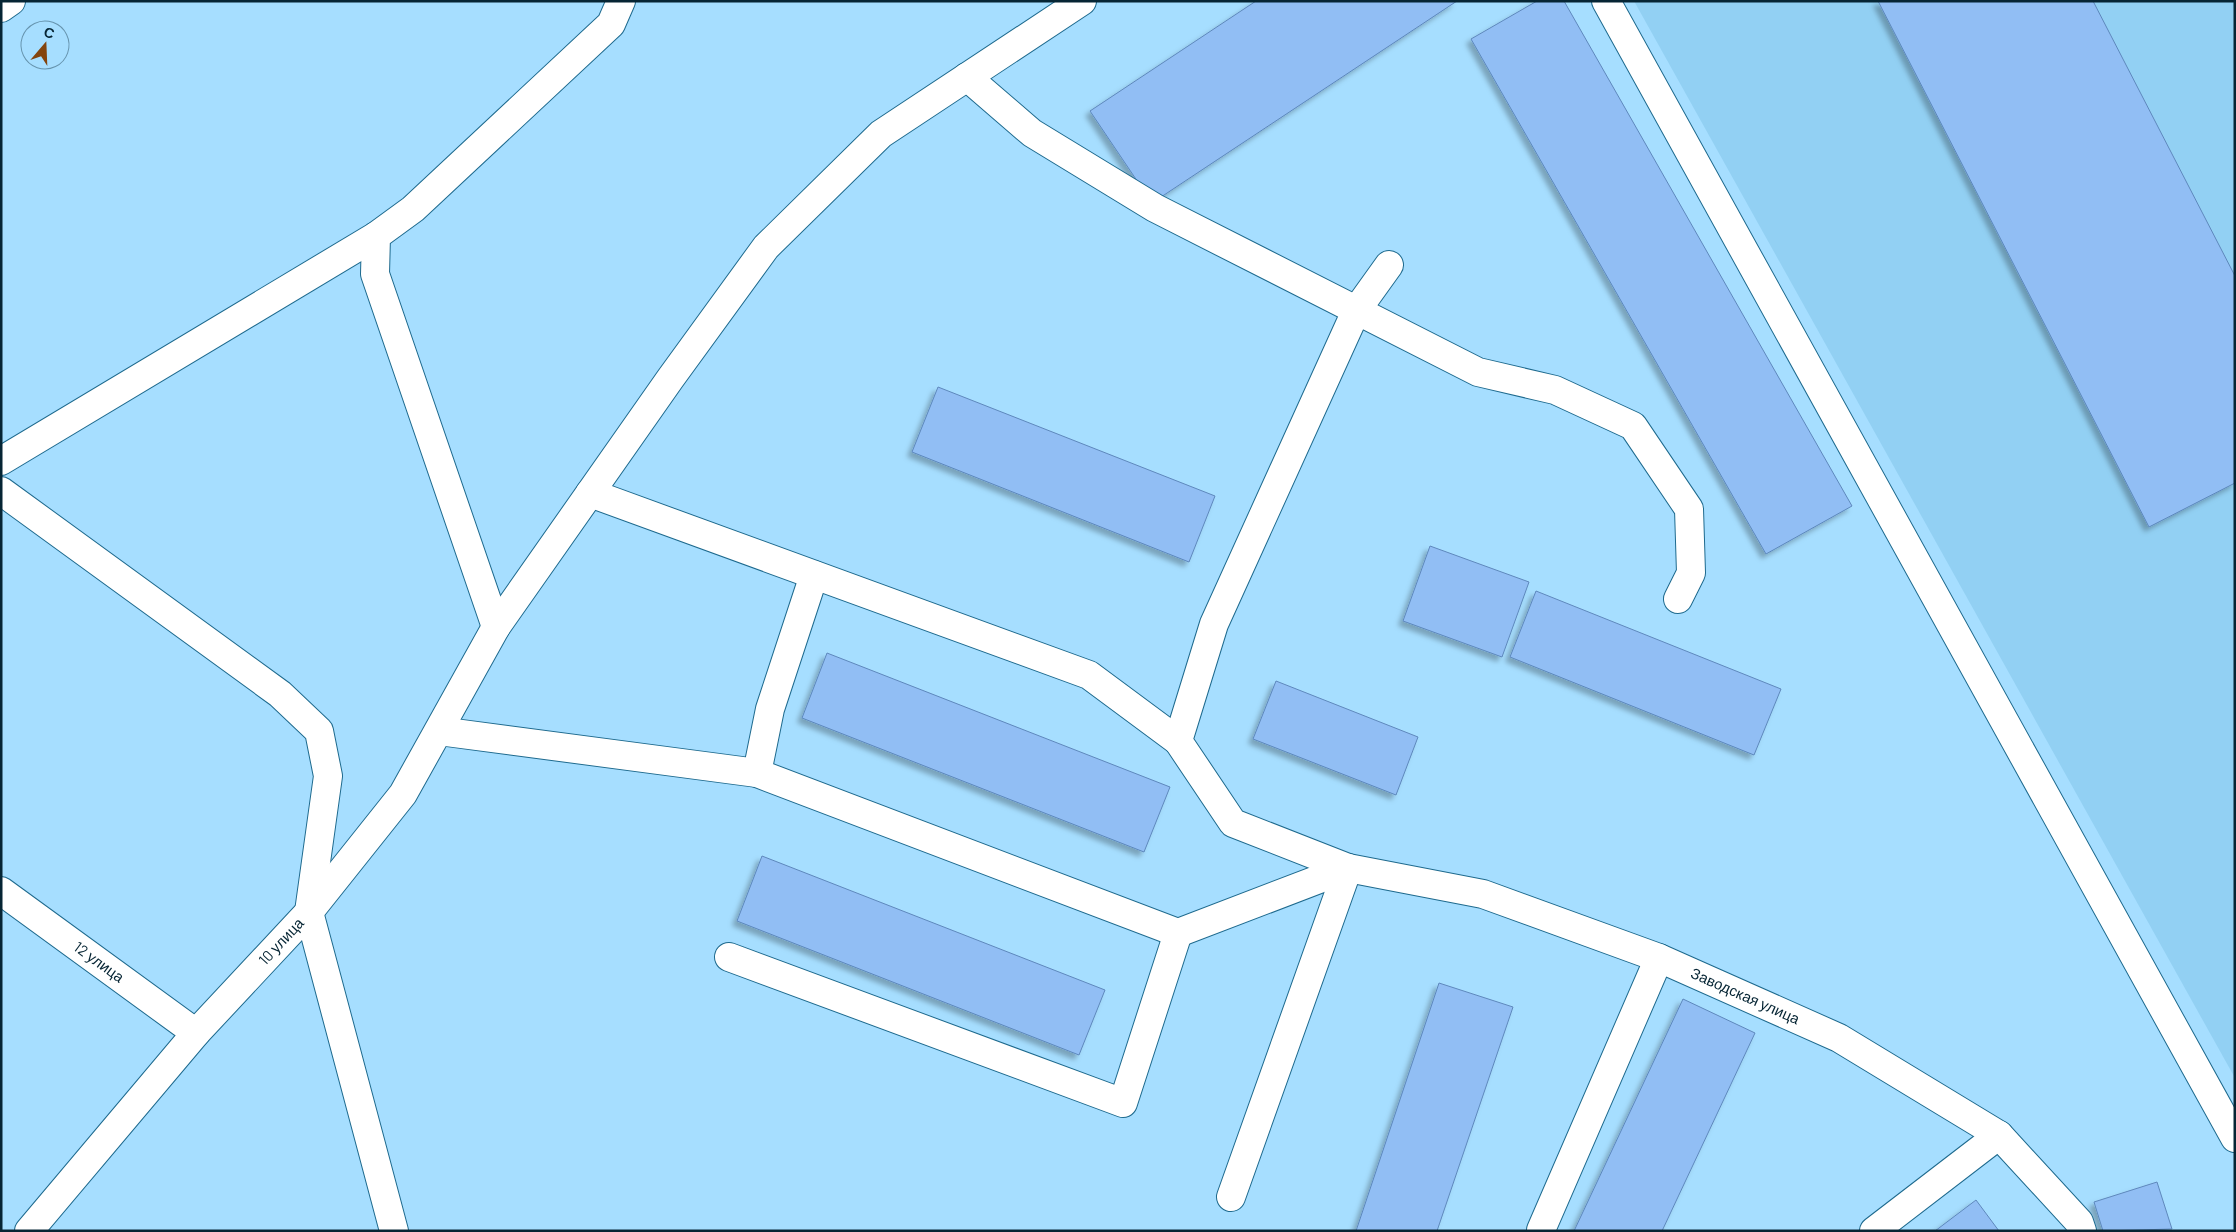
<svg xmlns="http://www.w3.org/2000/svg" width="2236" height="1232" font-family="Barlow,sans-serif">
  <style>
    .built { fill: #92d0f3 }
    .building { fill: #91bef4; stroke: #5e88bc; filter: url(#shadow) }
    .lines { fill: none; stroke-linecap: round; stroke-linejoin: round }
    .minor-casing { stroke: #1e6a8e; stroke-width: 30 }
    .minor { stroke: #fff; stroke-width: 28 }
    .labels { text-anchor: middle; stroke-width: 4.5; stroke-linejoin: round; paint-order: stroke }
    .street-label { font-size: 15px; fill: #062534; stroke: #a6deff }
  </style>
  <defs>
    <filter id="shadow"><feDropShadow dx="-4.5" dy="4.5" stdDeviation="2.5" flood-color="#0004"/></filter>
  </defs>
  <rect width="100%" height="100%" fill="#a6deff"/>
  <path class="built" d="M1634,1H2235V1078Z"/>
  <g class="building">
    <path d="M1256,1H1457L1152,203L1090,111Z"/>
    <path d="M1537,1H1564L1852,506L1766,554L1471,39Z"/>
    <path d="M1878,1H2093L2235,276V483L2149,527Z"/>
    <path d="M938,387L1215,496L1189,562L912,452Z"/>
    <path d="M1430,546L1529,582L1502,657L1403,621Z"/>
    <path d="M1536,591L1781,689L1754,755L1510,657Z"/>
    <path d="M827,653L1170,787L1144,852L802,718Z"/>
    <path d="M1276,681L1418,737L1396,795L1253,739Z"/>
    <path d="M762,856L1105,990L1079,1055L737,921Z"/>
    <path d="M1439,983L1513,1007L1437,1231H1356Z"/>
    <path d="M1683,999L1755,1033L1662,1231H1574Z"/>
    <path d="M2157,1182L2172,1229L2103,1231L2094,1202Z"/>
    <path d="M1976,1200L1999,1231H1935Z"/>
  </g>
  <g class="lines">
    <g class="minor-casing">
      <g id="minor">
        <path d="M1606,1L2235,1138"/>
        <path d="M1,8L11,1"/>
        <path d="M967,77L1032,133L1155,208L1478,372L1555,390L1633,426L1689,509L1691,573L1678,599"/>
        <path id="s1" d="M1389,265L1356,311L1214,624L1178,741L1233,823L1348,868L1483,894L1659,958L1839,1038L1999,1135L2079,1222L2082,1231"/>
        <path d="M1,461L376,236"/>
        <path d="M1,491L280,694L319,731L328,776L309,912L394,1231"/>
        <path d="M590,493L1089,675L1178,741"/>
        <path d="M496,627L375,274L376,236L413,209L611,24L621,1"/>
        <path d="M439,731L757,773L1178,933L1348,868"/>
        <path d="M757,773L770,709L814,575"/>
        <path id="s2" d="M1,891L196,1033"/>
        <path d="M729,957L1123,1103L1178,933"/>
        <path d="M1231,1197L1348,868"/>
        <path d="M1541,1230L1659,958"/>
        <path id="s3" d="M29,1231L196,1033L309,912L403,794L496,627L670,379L766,247L881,134L1082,1"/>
        <path d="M1874,1231L1999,1135"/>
      </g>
    </g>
    <use href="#minor" class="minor"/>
  </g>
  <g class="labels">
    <g class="street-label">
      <text dy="5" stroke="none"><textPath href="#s3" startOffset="384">10 улица</textPath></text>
      <text dy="5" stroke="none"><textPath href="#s2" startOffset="121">12 улица</textPath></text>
      <text dy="5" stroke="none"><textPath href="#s1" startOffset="1164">Заводская улица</textPath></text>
    </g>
  </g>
  <rect width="2236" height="1232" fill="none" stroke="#062534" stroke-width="5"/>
  <g transform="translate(45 45) rotate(19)"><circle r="24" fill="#a6deff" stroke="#6694ae"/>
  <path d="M0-4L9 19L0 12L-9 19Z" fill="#84440d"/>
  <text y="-8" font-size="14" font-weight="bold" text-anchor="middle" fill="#062534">С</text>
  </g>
</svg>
